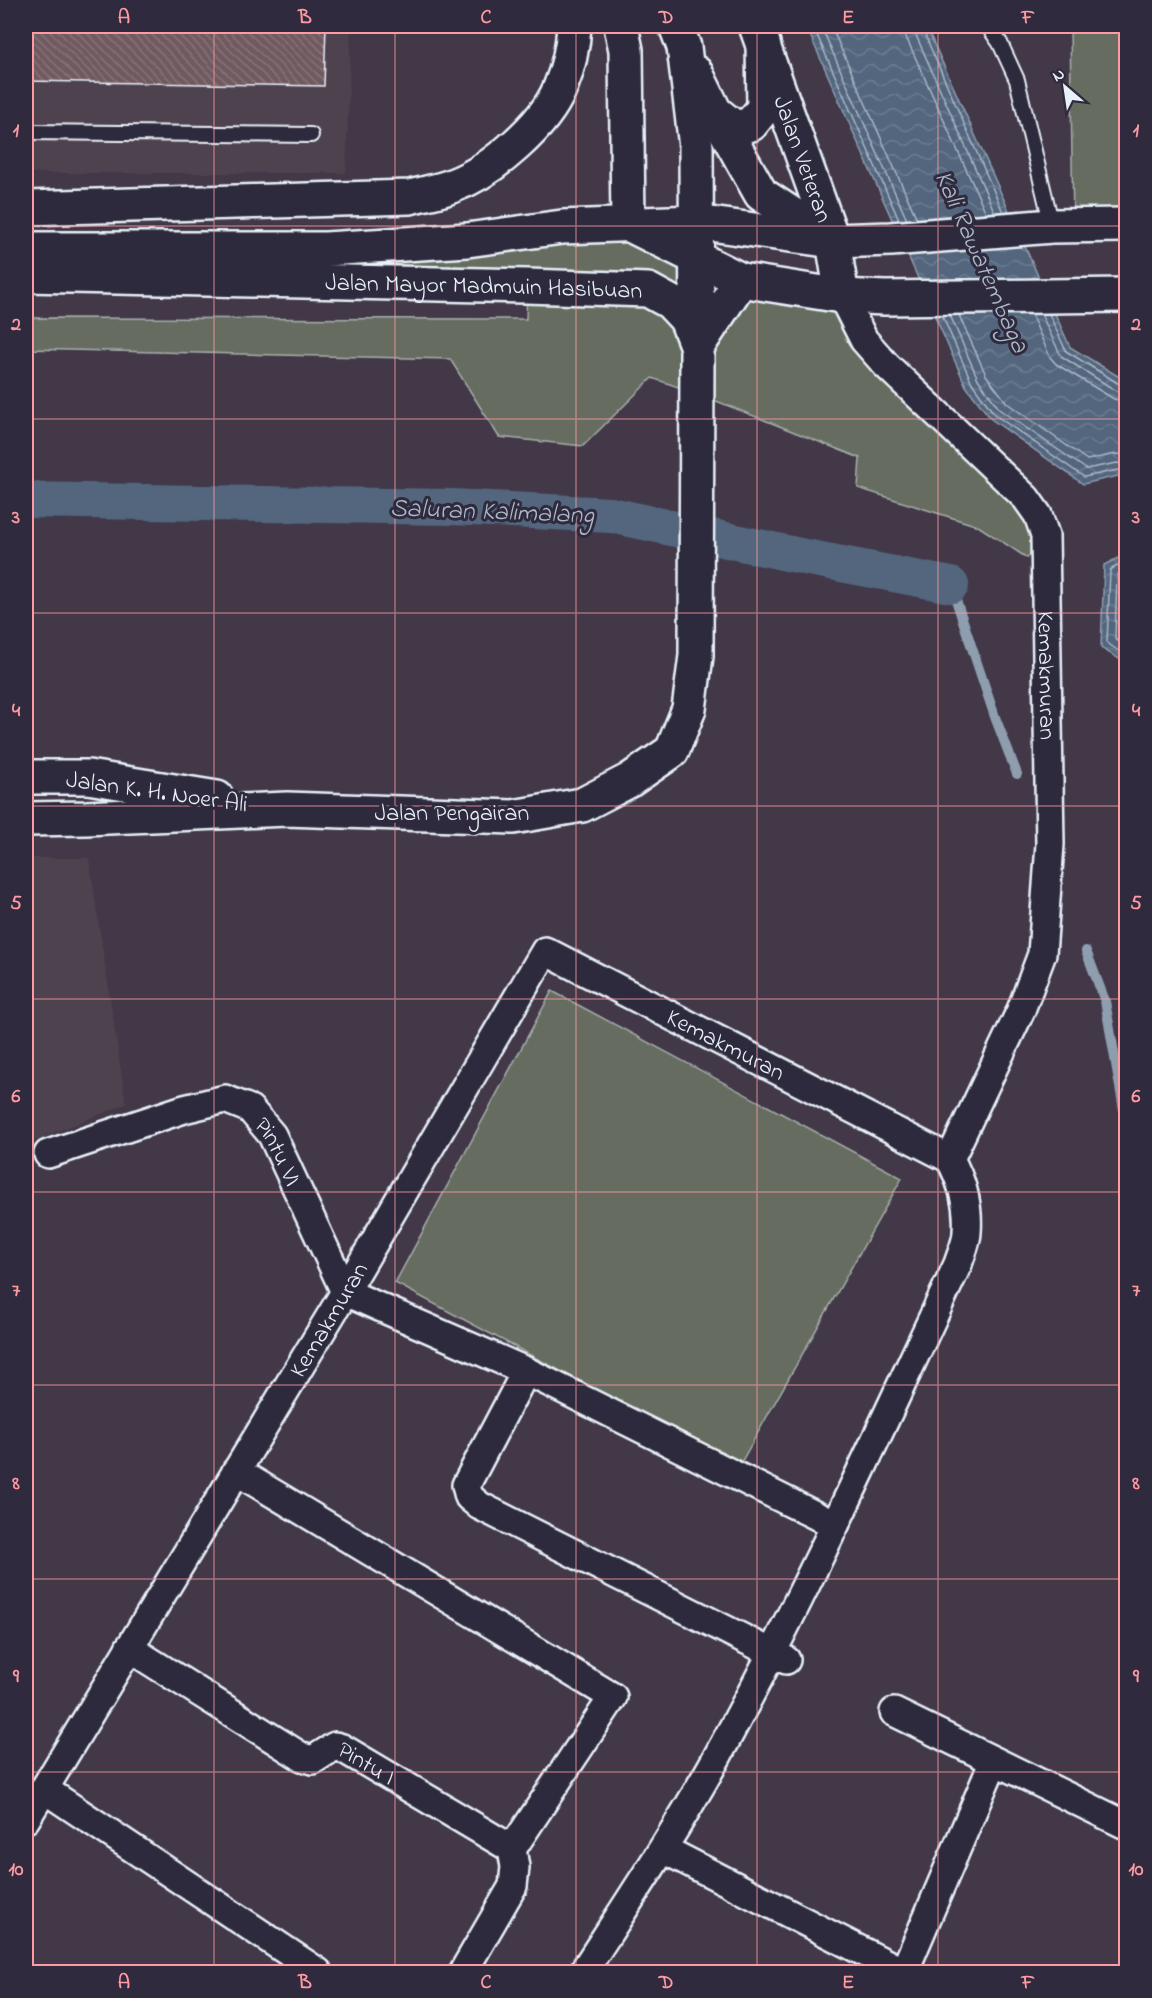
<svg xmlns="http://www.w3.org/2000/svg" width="1152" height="1998" font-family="'Indie Flower',sans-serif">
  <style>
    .built { fill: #50424f }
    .green { fill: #666d60; stroke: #a7afac; stroke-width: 1.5 }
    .water { fill: url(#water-waves); stroke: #8e9eaf; stroke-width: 1.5 }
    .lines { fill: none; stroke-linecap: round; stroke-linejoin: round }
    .shore { stroke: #acb9c7; stroke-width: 1.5 }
    .stream { stroke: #8e9eaf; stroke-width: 10 }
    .canal { stroke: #52667e; stroke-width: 36 }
    .building { fill: url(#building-back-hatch); stroke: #e8f1f8; stroke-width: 1.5 }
    .service-casing { stroke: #e8f1f8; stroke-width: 18 }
    .minor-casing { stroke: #e8f1f8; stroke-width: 32 }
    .tertiary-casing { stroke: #e8f1f8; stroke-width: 38 }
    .primary-casing { stroke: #e8f1f8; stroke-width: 38 }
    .motorway-casing { stroke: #e8f1f8; stroke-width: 38 }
    .service { stroke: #2f2a3d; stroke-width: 14 }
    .minor { stroke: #2f2a3d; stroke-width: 27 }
    .tertiary { stroke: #2f2a3d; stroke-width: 33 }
    .primary { stroke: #2f2a3d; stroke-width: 33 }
    .motorway { stroke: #2f2a3d; stroke-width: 33 }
    .grid { fill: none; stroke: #ff9aa2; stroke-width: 1.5; stroke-opacity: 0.55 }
    .labels { text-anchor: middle; stroke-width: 6; stroke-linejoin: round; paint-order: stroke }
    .street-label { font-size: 24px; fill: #e8f1f8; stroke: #2f2a3d }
    .water-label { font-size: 26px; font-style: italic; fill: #acb9c7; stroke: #2f2a3d }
    .neatline { fill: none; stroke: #ff9aa2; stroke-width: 2 }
    .grid-label { font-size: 20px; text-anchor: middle; font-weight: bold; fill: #ff9aa2 }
  </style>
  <defs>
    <pattern id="water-waves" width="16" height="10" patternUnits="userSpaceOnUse" patternTransform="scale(1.5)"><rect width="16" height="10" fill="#52667e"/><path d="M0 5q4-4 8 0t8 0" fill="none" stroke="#6b7c91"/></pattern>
    <pattern id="building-back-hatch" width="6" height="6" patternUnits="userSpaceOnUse" patternTransform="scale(1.5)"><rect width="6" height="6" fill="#705a60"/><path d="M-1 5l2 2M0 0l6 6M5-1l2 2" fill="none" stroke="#847278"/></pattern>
  </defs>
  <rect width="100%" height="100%" fill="#423848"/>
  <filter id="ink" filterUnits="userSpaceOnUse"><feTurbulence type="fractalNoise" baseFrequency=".0167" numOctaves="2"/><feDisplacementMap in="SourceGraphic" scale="12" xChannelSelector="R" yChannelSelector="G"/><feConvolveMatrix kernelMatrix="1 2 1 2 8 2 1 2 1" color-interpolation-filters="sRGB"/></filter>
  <g filter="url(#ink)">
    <g class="built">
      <path d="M26,26H351L346,173H26Z"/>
      <path d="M26,858H89L126,1104L26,1144Z"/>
    </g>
    <g class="green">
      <path d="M1070,26H1126V225L1073,226Z"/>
      <path d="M628,224L693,260L697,346L741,280L842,296L1045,535L1027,558L978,526L858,488L860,458L696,393L652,378L583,446L499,437L450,359L26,349V318L526,319L527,286L26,275Z"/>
      <path d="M552,991L902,1178L739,1466L395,1283Z"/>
    </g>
    <g class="water">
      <path d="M806,26H926L1070,347L1126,381V479L1118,476L1083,484L991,419L966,386Z"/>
      <path d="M1126,554V663L1101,648L1104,565Z"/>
    </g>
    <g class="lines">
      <g class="shore">
        <path d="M813,26L899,220"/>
        <path d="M821,26L907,220"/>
        <path d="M831,26L917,219"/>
        <path d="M904,26L906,37L986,213"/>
        <path d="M913,26L915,33L995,213"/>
        <path d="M921,26L1003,212"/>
        <path d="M1031,314L1050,357L1056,364L1114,399L1126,402"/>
        <path d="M1041,314L1061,356L1118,392L1126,393"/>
        <path d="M1049,314L1066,351L1121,385L1126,386"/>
        <path d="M942,315L972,383L995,415L1084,477L1118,470L1126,473"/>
        <path d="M950,315L978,379L1000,410L1086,469L1117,463L1126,465"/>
        <path d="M959,315L986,375L1007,403L1087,460L1116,454L1126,455"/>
        <path d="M1126,561L1110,570L1107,643L1126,656"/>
        <path d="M1126,569L1117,575L1115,639L1126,647"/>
      </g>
      <g class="stream">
        <path d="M951,585L995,717L1017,774"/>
        <path d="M1086,951L1105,1001L1126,1121"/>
      </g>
      <path class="canal" d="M26,500L452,507L611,515L805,557L951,585"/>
    </g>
    <path class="building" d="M26,26H326L324,86L26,81Z"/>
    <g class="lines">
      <g class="service-casing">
        <g id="service">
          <path d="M988,26L1000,43L1017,80L1052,226"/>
          <path d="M26,132L311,135"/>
        </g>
      </g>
      <g class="minor-casing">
        <g id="minor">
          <path id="s1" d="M842,296L864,340L886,365L1026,498L1038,515L1045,535L1050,844L1042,954L1021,1010L950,1159"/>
          <path id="s2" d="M48,1154L184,1109L225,1099L250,1109L272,1135L345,1292L526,1371L835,1525"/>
          <path d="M526,1371L466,1485L469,1497L480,1506L786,1660"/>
          <path d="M236,1471L613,1697L512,1849L515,1867L513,1886L463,1972"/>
          <path id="s3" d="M129,1648L302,1757L313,1760L335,1746L342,1748L512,1849"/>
          <path d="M894,1712L1126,1825"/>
          <path d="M44,1789L318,1972"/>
          <path id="s4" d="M26,1819L345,1292L545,951L950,1159"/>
          <path d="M663,1849L903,1972"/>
          <path d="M583,1972C629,1901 676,1831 717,1757C805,1596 880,1429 958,1264C961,1254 967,1242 967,1232C969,1207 962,1181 950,1159"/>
          <path d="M904,1972L994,1761"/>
        </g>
      </g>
      <g class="tertiary-casing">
        <g id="tertiary">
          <path id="s5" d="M756,26L833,241L842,296"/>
        </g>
      </g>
      <g class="primary-casing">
        <g id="primary">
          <path d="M632,226L741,280L842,296L885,298L1126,295"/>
          <path d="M26,249H326L467,240L562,227L696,222L833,241L891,239L1052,226L1126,225"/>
          <path id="s6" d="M26,275L527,286L648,290L670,302L686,319L697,347V356L696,656L689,709L672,751L630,780L582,805L513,817L287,809L86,818L26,819"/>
          <path d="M697,347L741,280"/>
          <path d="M26,777H88L217,798"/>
        </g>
      </g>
      <g class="motorway-casing">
        <g id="motorway">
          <path d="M621,26L626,50L628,224"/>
          <path d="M676,26L684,47L696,147L697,347"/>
          <path d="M696,73L715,112L735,128L751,124L764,108L763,43"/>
          <path d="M715,112L761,194L833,241"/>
          <path d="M26,208L410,197C424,193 440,191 454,185C492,171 545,125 560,88C568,69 573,46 574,26"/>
        </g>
      </g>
      <use href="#service" class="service"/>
      <use href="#minor" class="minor"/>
      <use href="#tertiary" class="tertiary"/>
      <use href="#primary" class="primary"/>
      <use href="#motorway" class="motorway"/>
    </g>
  </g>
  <path class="grid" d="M214,26V1972M395,26V1972M576,26V1972M757,26V1972M938,26V1972M26,226H1126M26,419H1126M26,613H1126M26,806H1126M26,999H1126M26,1192H1126M26,1385H1126M26,1579H1126M26,1772H1126"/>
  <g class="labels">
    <g class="street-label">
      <text dy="8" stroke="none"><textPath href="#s5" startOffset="141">Jalan Veteran</textPath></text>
      <text dy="8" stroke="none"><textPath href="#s6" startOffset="458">Jalan Mayor Madmuin Hasibuan</textPath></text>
      <text dy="8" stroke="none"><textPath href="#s1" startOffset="458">Kemakmuran</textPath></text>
      <text transform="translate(157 791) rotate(8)" y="8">Jalan K. H. Noer Ali</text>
      <text x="452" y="820">Jalan Pengairan</text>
      <text dy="8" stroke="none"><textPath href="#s4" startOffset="1215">Kemakmuran</textPath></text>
      <text dy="8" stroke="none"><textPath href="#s2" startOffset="264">Pintu VI</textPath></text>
      <text dy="8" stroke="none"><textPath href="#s4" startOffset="584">Kemakmuran</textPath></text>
      <text dy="8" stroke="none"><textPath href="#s3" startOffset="278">Pintu I</textPath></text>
    </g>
    <g class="water-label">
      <text transform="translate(983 261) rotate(66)" y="9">Kali Rawatembaga</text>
      <text transform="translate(492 510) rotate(2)" y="9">Saluran Kalimalang</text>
    </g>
  </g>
  <rect width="1152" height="1998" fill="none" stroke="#2f2a3d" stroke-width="66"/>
  <g transform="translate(1065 87) rotate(331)" stroke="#2f2a3d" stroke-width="4.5" paint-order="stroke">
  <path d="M0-4.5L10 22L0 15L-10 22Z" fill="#e8f1f8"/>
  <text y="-9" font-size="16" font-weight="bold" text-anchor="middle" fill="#e8f1f8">N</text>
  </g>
  <rect x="33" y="33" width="1086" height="1932" class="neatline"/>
  <g class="grid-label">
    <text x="124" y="23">A</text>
    <text x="305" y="23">B</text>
    <text x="486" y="23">C</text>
    <text x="666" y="23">D</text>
    <text x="848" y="23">E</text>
    <text x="1028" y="23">F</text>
    <text x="16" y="136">1</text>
    <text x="1136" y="136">1</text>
    <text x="16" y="330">2</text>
    <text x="1136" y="330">2</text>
    <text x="16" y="523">3</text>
    <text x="1136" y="523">3</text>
    <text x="16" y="716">4</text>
    <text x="1136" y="716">4</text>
    <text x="16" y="909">5</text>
    <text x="1136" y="909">5</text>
    <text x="16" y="1102">6</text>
    <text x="1136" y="1102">6</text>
    <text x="16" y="1296">7</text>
    <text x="1136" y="1296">7</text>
    <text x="16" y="1489">8</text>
    <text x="1136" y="1489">8</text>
    <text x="16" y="1682">9</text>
    <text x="1136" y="1682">9</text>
    <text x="16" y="1875">10</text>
    <text x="1136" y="1875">10</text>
    <text x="124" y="1988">A</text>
    <text x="305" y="1988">B</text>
    <text x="486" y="1988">C</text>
    <text x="666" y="1988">D</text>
    <text x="848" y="1988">E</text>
    <text x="1028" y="1988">F</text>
  </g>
</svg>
